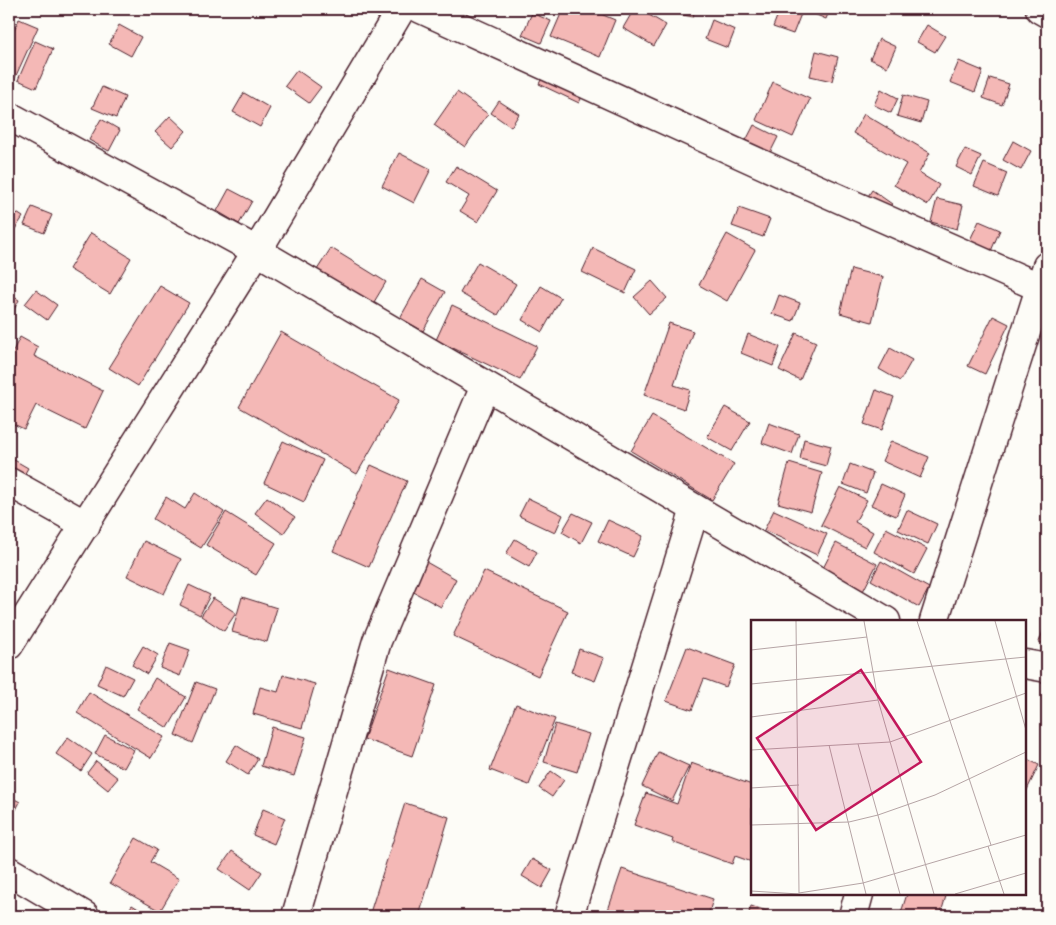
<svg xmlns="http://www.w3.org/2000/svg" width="1056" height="925" font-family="'Comic Neue',sans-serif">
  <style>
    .building { fill: #f4b8b6; stroke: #4a1f2b }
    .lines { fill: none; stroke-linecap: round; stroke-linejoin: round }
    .minor-casing { stroke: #4a1f2b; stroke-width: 31 }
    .secondary-casing { stroke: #4a1f2b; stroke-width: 31 }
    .minor { stroke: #fdfcf7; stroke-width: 28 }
    .secondary { stroke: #fdfcf7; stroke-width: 28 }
    .inset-road { fill: none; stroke: #b5a4a5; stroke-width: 1 }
    .view { fill: #c2185b; fill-opacity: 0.15; stroke: #c2185b; stroke-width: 2.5 }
    .inset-edge { fill: none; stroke: #4a1f2b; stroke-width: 2.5 }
  </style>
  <rect width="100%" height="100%" fill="#fdfcf7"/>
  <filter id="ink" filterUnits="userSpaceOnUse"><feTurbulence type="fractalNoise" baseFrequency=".02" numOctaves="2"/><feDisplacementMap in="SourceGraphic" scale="10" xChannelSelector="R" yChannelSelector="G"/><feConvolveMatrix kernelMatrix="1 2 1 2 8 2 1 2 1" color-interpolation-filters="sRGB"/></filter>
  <g filter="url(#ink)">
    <g class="building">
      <path d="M167,9H177L172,14Z"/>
      <path d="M563,9H589L615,20L600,57L551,37Z"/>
      <path d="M634,9H639L666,25L654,46L623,28Z"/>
      <path d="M668,9H695L693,17L668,12Z"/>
      <path d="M780,9H803L793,34L773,27Z"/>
      <path d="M808,9H830L826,19L807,11Z"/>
      <path d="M532,13L551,21L541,43L522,35Z"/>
      <path d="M19,19L38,27L14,80L9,77V42Z"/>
      <path d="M712,20L735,30L728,48L705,39Z"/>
      <path d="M119,25L141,37L131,56L109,44Z"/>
      <path d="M927,25L945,36L935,52L917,42Z"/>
      <path d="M879,39L896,47L887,67L870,59Z"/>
      <path d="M35,41L53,49L36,88L18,80Z"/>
      <path d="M816,51L838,57L832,81L810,76Z"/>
      <path d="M959,61L983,71L975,92L950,82Z"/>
      <path d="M548,65L588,84L579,103L539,84Z"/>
      <path d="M297,70L321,87L309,103L285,86Z"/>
      <path d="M990,78L1009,84L1002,105L983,98Z"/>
      <path d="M773,82L810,99L793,137L756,120Z"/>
      <path d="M102,87L125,97L116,118L92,108Z"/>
      <path d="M881,89L898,98L891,113L874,105Z"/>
      <path d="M457,92L488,114L465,147L434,125Z"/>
      <path d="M244,93L270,108L260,127L233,112Z"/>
      <path d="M903,95L927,102L921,123L897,116Z"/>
      <path d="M499,101L519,114L511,127L491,113Z"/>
      <path d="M864,114L930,153L919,173L939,185L928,205L894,185L906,164L853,133Z"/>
      <path d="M170,116L186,131L172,147L155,132Z"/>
      <path d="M101,119L120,130L109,151L89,140Z"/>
      <path d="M754,125L778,137L761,171L737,158Z"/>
      <path d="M1013,141L1031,151L1021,170L1003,160Z"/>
      <path d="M965,149L981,156L972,175L956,167Z"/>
      <path d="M399,153L431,169L414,203L382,186Z"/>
      <path d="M984,163L1007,173L998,196L974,186Z"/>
      <path d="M456,166L497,191L478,222L460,211L469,196L446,182Z"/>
      <path d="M229,189L252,201L239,224L217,211Z"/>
      <path d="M872,190L892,204L875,230L855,216Z"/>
      <path d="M937,199L963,205L957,229L931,222Z"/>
      <path d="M32,207L52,215L44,233L24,225Z"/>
      <path d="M9,208L23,217L9,238Z"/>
      <path d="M739,208L770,219L763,237L732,226Z"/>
      <path d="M979,221L1000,230L991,251L969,242Z"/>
      <path d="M91,233L131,258L110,294L69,269Z"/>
      <path d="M727,234L755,250L727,301L699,285Z"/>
      <path d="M331,248L386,282L371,307L315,273Z"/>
      <path d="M593,248L636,269L625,293L582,272Z"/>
      <path d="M478,262L516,284L498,315L460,293Z"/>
      <path d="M851,269L883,277L872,322L840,313Z"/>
      <path d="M422,279L445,292L423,331L400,318Z"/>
      <path d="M652,281L667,298L649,314L634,297Z"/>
      <path d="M160,286L189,303L138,386L109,368Z"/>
      <path d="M541,286L561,298L542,332L522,320Z"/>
      <path d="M36,290L57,305L47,320L25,304Z"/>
      <path d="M9,294L19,300L9,319Z"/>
      <path d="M779,295L800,303L793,321L772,314Z"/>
      <path d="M452,305L537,346L520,380L436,340Z"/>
      <path d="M993,316L1009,324L985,374L968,366Z"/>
      <path d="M669,323L693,331L674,385L690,390L684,409L644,395Z"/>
      <path d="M281,332L399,400L357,474L239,407Z"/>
      <path d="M796,333L816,342L800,380L779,370Z"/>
      <path d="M748,334L780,347L773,366L741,353Z"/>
      <path d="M20,337L38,347L34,356L103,391L85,429L36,405L24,429L9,422V359Z"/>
      <path d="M890,348L912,360L900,381L879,369Z"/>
      <path d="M876,390L894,397L882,430L864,424Z"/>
      <path d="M725,407L750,421L732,451L707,437Z"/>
      <path d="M652,416L734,464L712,500L631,451Z"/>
      <path d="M769,423L799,434L792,454L762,443Z"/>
      <path d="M804,439L831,446L826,466L800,459Z"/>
      <path d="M283,441L323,460L304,502L264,483Z"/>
      <path d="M891,441L929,457L920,478L882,461Z"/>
      <path d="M9,457L28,468L16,489L9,485Z"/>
      <path d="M789,463L822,473L811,512L778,503Z"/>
      <path d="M850,464L873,473L866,493L843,484Z"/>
      <path d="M371,465L407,481L369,567L333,551Z"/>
      <path d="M881,484L905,495L896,516L871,505Z"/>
      <path d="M840,487L867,500L855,522L873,532L865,547L821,525Z"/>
      <path d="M195,493L224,512L201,548L153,519L166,497L185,509Z"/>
      <path d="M267,497L295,517L283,534L255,513Z"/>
      <path d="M528,498L563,515L555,533L519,516Z"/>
      <path d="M774,510L827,534L817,555L764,530Z"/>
      <path d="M907,510L937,524L928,544L898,530Z"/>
      <path d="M226,512L276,543L256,575L206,545Z"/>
      <path d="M573,513L592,522L581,543L562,532Z"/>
      <path d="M608,520L643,536L633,557L598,541Z"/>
      <path d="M886,528L927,549L914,574L874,552Z"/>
      <path d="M515,539L537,552L529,567L506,554Z"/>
      <path d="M144,541L181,559L164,594L127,576Z"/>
      <path d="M836,543L877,564L859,599L818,578Z"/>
      <path d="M881,561L929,588L919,607L871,580Z"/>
      <path d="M426,562L456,579L441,607L410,590Z"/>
      <path d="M484,571L568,611L538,676L453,636Z"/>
      <path d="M189,585L210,595L200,615L180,605Z"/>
      <path d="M242,597L277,608L267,642L232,632Z"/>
      <path d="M213,598L236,613L224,631L201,616Z"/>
      <path d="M1047,620V645L1039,642Z"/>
      <path d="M170,643L190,650L180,676L160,668Z"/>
      <path d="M143,646L158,655L147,674L132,665Z"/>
      <path d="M687,647L735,665L726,687L704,679L692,710L666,701Z"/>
      <path d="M579,649L604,658L595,681L571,672Z"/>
      <path d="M106,665L133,678L123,696L97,684Z"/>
      <path d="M389,668L436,685L412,756L364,739Z"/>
      <path d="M283,675L315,684L302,728L253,714L260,687L278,692Z"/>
      <path d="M155,678L186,697L168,728L137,709Z"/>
      <path d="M196,682L215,689L193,743L175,735Z"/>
      <path d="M89,692L164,737L151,758L77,713Z"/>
      <path d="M516,704L555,719L529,785L490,770Z"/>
      <path d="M555,724L589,734L577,772L544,762Z"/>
      <path d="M272,727L306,737L294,776L261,766Z"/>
      <path d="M105,735L134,750L124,768L95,754Z"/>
      <path d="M68,737L92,754L81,771L56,754Z"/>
      <path d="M236,745L258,759L248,775L226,761Z"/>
      <path d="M658,752L689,766L672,801L642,786Z"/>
      <path d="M1025,758L1039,765L1025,794Z"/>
      <path d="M96,761L118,778L108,790L87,773Z"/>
      <path d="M691,763L752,785V862L735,856L732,864L672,842L673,839L634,825L646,793L677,804Z"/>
      <path d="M551,771L564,780L552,797L539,788Z"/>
      <path d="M9,796L20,802L9,823Z"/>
      <path d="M405,803L449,817L419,916H369Z"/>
      <path d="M263,809L285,818L274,844L253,835Z"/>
      <path d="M136,838L157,850L150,862L179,879L160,911L110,883Z"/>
      <path d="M232,851L262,872L250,890L219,869Z"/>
      <path d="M532,859L552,870L542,888L522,876Z"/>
      <path d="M622,869L713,899L708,916H606Z"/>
      <path d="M907,894H939L946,896L940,916H900Z"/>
      <path d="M132,905L150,916H125Z"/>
      <path d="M751,906L783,916H748Z"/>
    </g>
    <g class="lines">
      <g class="minor-casing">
        <g id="minor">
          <path d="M421,9L788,176L1039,287"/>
          <path d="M1040,9L1047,13"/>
          <path d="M9,116L257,251L886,621"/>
          <path d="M9,482L86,525"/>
          <path d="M934,621L1047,266"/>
          <path d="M1025,664L1047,668"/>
          <path d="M9,871L85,916"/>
          <path d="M296,916L377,641L485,386"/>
          <path d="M569,916L695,509"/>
          <path d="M853,916L859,894"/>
        </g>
      </g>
      <g class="secondary-casing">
        <path id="secondary" d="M9,645L257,251L401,9"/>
      </g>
      <use href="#minor" class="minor"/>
      <use href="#secondary" class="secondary"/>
    </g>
  </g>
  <g transform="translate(751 620)">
    <rect width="275" height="275" fill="#fdfcf7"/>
    <path class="inset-road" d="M45,1L48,273L112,263L275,215M113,1L127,80L183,274M166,1L240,225M244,1L275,110M0,30L116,17M0,64L275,37M0,97L127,80M107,124L149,274M78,125L115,274M0,130L139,122L275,73M0,168L48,165M0,205L98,202L127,195L184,175L275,132M237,226L253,274M0,271L48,274M204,274L275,253"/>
    <path class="view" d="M110,50L170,142L65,210L6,118Z"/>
    <rect width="275" height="275" class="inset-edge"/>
  </g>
  <rect width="1056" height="925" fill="none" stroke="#fdfcf7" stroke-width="30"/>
  <rect x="15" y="15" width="1026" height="895" fill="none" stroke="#4a1f2b" stroke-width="2" filter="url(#ink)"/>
</svg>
